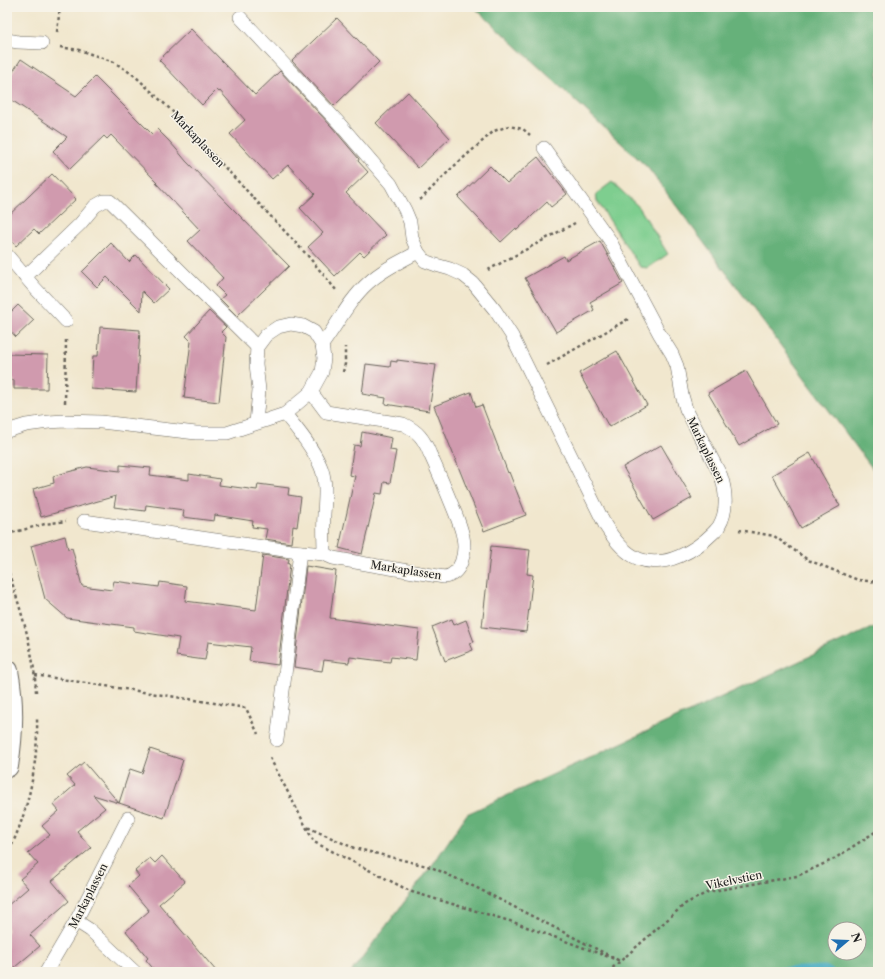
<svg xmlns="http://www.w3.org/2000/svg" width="885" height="979" font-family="'Libre Caslon Text',serif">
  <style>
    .green { fill: #7ece8f; stroke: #4d7556 }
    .forest { fill: #66b17a; stroke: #41664b; fill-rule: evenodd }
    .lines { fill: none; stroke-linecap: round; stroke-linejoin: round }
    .stream { stroke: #3fa9bf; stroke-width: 7 }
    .building { fill: #d09aae }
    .lane-casing { stroke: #67635a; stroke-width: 14 }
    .secondary-casing { stroke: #67635a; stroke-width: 24 }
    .path { stroke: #67635a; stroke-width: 2.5; stroke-dasharray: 3 3; stroke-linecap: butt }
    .lane { stroke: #fff; stroke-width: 13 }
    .secondary { stroke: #fff; stroke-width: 22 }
    .labels { text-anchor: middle; stroke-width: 3; stroke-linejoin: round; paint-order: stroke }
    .street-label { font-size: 11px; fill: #1c1c1c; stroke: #f7f3e8 }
  </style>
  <rect width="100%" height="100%" fill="#f7f3e8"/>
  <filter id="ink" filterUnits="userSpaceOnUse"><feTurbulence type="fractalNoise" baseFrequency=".025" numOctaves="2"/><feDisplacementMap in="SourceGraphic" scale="8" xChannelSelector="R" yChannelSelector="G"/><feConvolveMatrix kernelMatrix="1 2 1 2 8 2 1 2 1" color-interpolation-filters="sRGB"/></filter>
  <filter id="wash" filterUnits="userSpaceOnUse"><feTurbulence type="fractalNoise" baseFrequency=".012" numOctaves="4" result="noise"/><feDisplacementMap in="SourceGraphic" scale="16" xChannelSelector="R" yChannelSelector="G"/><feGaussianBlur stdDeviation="0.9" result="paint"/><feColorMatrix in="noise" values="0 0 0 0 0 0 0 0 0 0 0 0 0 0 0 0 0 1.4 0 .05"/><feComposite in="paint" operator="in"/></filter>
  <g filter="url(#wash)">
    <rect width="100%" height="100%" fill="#f1e7ce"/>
    <path class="green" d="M612,182L639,207L668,254L648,268L640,267L597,201L596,194Z"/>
    <g class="forest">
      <path d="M474,7H878V476L648,168Z"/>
      <path d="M878,625V972H351L431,867L467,814ZM835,929H859V953H835Z"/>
    </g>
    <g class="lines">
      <path class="stream" d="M774,972L777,971L825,969L830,972"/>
    </g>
    <g id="blocks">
      <g class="building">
        <path d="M337,18L379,62L334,106L292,61Z"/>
        <path d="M191,29L255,95L280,71L332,127L359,159L358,161L368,172L346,193L386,235L364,256L360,252L335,276L308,247L323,233L300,208L315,194L288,165L272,179L230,134L245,120L220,91L219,92L217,90L202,105L159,60Z"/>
        <path d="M21,59L76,96L95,77L152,134L157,129L169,141L177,150L186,161L289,266L237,316L220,299L225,295L216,286L223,278L188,241L200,230L156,183L157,182L111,135L107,139L104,136L70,169L53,151L67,137L7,97V81Z"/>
        <path d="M408,92L450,138L418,168L376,123Z"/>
        <path d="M538,157L567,194L551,207L547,202L517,230L516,228L501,242L458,197L490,166L507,183Z"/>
        <path d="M52,174L76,199L39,234L34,229L16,246L7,236V217Z"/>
        <path d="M600,241L623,283L590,302L594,310L556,332L525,278L564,256L566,260Z"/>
        <path d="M111,243L129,262L136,255L169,289L154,303L142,291L141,311L107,277L97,287L82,272Z"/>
        <path d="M18,305L34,320L16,337L7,327V316Z"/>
        <path d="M209,311L226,327L221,332L226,337L219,402L184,398L191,341L186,336Z"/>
        <path d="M100,327L140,330L136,392L91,389L93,356H98Z"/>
        <path d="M617,351L647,405L609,427L579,373Z"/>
        <path d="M7,354L48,355L47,389H14V380H7Z"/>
        <path d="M397,360L436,365L429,411L385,404L386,398L362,394L366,364L390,367L391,361L397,362Z"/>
        <path d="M746,371L777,424L739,446L708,393Z"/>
        <path d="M471,392L476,407L482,405L508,473L509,472L526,515L484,531L434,406Z"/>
        <path d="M362,432L392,438L390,450L396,451L390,483L384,482L382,494L376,493L362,554L339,548L355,476L349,475L354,445L360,446Z"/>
        <path d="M661,445L692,498L653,520L623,467Z"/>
        <path d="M810,453L840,506L801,528L772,475Z"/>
        <path d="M120,465L151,468L150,475L189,480V474L220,479L219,485L257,490L258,484L289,488L288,495L301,497L297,527L293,526L291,543L265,539L267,529L252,527L253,521L215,515L214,521L183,517L184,510L146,505L145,511L114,507L116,496L41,517L33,489L54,483L53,476L87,467L120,471Z"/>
        <path d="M65,536L68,549L72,548L82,586L112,590L114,581L159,587L160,582L187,586L185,601L256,610L263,555L289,559L288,564H290L278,665L249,661L251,647L208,642L205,660L176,656L179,638L134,631V627L67,618L45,599L31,546Z"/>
        <path d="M491,546L530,550L527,574L533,575L526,632L482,627Z"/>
        <path d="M306,566L336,571L330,618L419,630L416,660L391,657L390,662L350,657L349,663L324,660L322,671L294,667Z"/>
        <path d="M452,619L454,625L466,620L474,642L470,643L473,650L445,661L432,627Z"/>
        <path d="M150,749L183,760L164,818L119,803L130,769L142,773Z"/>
        <path d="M84,762L119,803L93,795L105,808L77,831L91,848L52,881L69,901L30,935L40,946L9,972H7V906L28,888L20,879L38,864L28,853L50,835L42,826L59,811L53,804L75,785L67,776Z"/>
        <path d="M162,856L185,882L159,904L217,972H156L146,960L148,958L126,931L149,911L128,886L139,876L135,871L150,858L155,863Z"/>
      </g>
    </g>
  </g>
  <g filter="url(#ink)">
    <use href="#blocks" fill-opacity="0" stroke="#67635a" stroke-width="1"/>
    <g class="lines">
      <g class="lane-casing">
        <g id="lane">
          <path d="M240,17L338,122L391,184L405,210L410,222L412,238L418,252L425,261L436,265L450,269L463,275L473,283L495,310L512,336L605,525C613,538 624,553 639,559C665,569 696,550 713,533C715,531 718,528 719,526C728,511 726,491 721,476L686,409L682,395L677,366L672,354L659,333L609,239L544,148"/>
          <path d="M7,40L18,42L42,43"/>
          <path d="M7,255L34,287L66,321"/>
          <path d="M25,277L80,224L95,206L104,201H110L257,347"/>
          <path d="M322,345C337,325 349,300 368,283C382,270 401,261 418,252"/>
          <path d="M311,392L326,412L403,424C418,431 424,439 430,454C438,471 445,488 452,505C456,515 461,526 463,537C466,552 462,575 444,577L372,565L333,558L324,554"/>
          <path d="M7,431L26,425L49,422L64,421L101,422L196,433H227L285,414L311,392L322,372L324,358L322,345L314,332L303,326L291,324L278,327L266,335L257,347L256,364L259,390L256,423"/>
          <path d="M84,521L291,551L324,554C324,541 323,527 324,514C325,498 327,480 320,465C312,447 298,430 285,414"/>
          <path d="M277,740L300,552"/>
          <path d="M76,921L90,930L135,972"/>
          <path d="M46,972L76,921L128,818"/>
        </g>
      </g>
      <g class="secondary-casing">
        <path id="secondary" d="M7,671C13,702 12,735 7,766"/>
      </g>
      <g class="path">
        <path d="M57,32L60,7"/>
        <path d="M60,47L79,50L114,62L135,76L171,110L308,256L336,290"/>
        <path d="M420,200L452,168L494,131L509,126L523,129L530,135"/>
        <path d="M488,270L575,223"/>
        <path d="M547,365L630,318"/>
        <path d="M343,372L345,364V347"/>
        <path d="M65,403L66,340"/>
        <path d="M739,530L774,536L808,560L858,580L878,582"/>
        <path d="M7,534L45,524L66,521"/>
        <path d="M7,567C20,608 34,649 36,692"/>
        <path d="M35,675L246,708L258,734"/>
        <path d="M270,758L314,842L412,892L513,922L620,961L475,887L431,867L354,848L307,827"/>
        <path d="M7,856C12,845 17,834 21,822C32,792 38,752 37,719"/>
        <path d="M608,972L685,904L708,892L797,876L834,859L878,830"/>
      </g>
      <use href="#lane" class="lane"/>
      <use href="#secondary" class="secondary"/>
    </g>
  </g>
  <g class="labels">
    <g class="street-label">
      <text transform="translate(198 139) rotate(47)" y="4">Markaplassen</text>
      <text transform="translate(706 450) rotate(64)" y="4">Markaplassen</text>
      <text transform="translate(406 570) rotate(9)" y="4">Markaplassen</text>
      <text transform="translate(734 880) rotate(-12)" y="4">Vikelvstien</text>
      <text transform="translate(88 896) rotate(-63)" y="4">Markaplassen</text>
    </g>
  </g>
  <rect width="885" height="979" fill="none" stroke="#f7f3e8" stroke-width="24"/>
  <g transform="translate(847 941) rotate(71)"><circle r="19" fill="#f7f3e8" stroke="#9f9d96"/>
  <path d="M0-3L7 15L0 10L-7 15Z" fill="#1f6fb2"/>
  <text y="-6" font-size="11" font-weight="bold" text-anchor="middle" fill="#1c1c1c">N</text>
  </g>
</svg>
